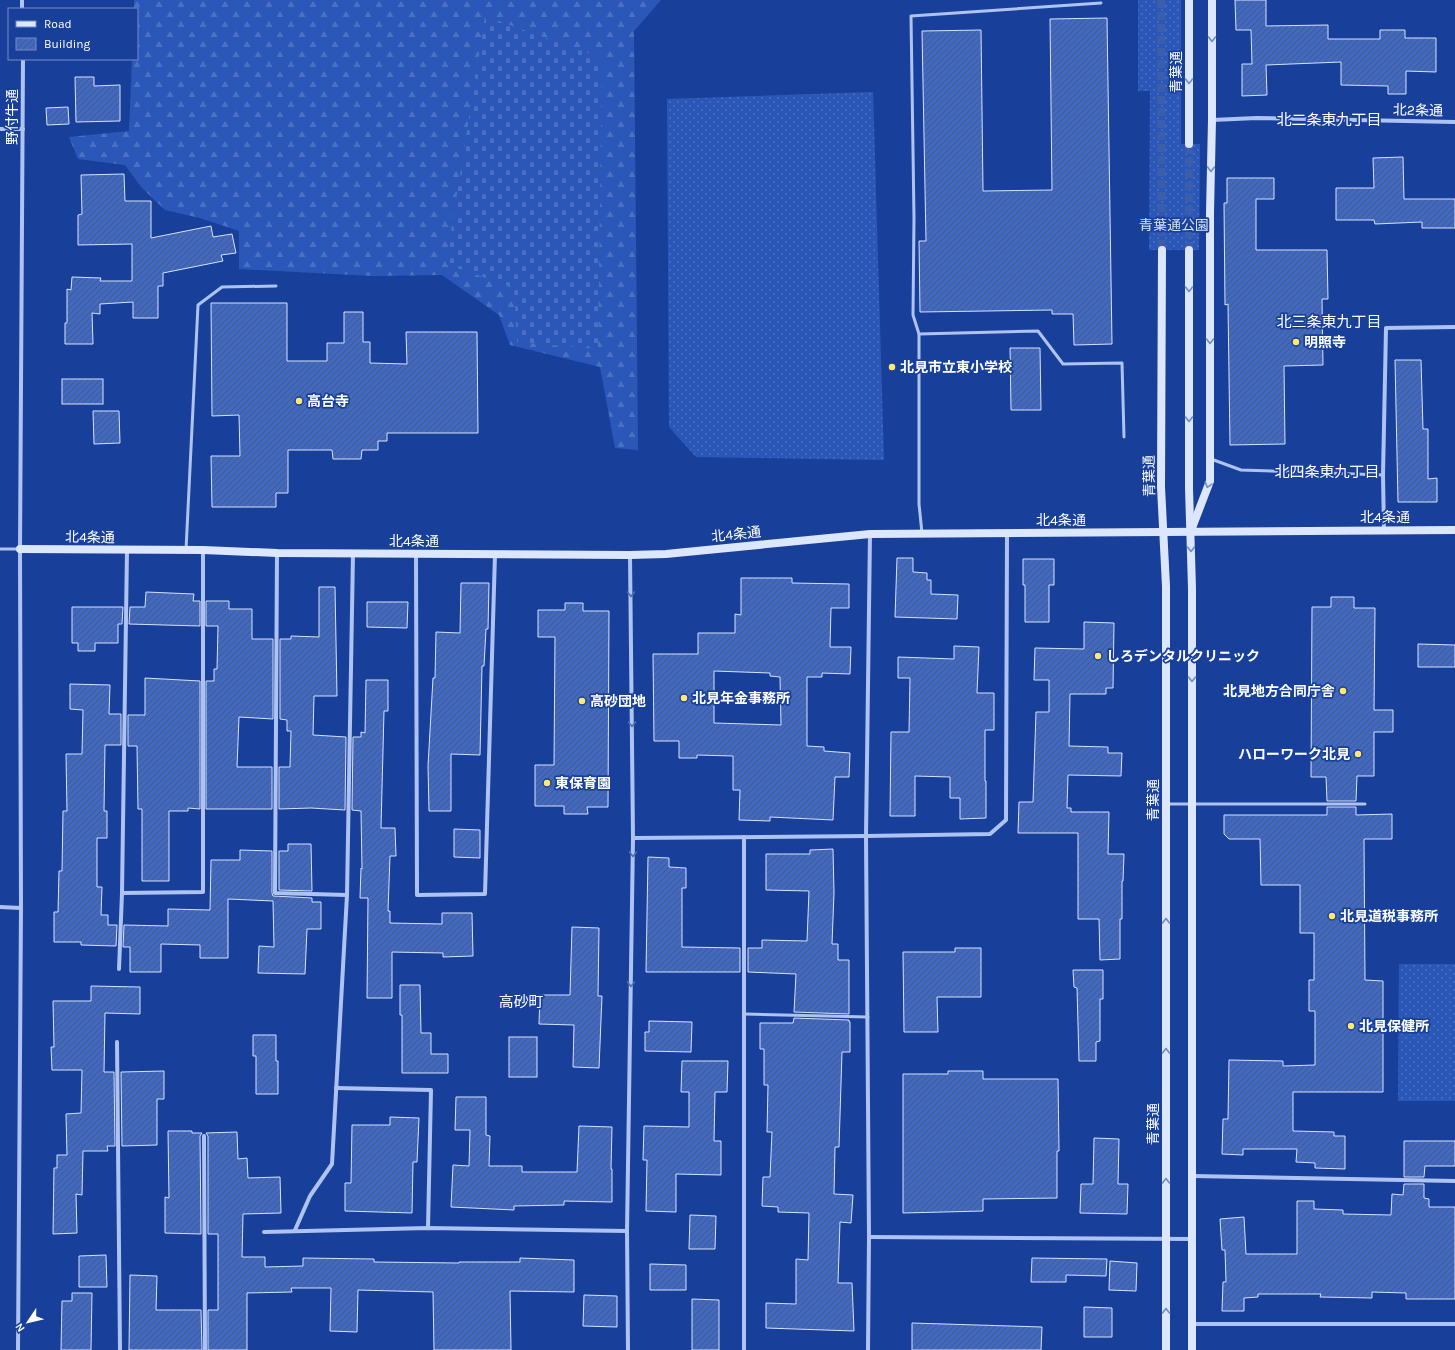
<svg xmlns="http://www.w3.org/2000/svg" width="1455" height="1350" font-family="Karla,'Noto Sans JP',sans-serif">
  <style>
    .grass { fill: url(#grass-dots) }
    .forest { fill: url(#forest-firs) }
    .cemetery { fill: url(#cemetery-stones) }
    .building { fill: url(#building-hatch); stroke: #d5e2fc; fill-rule: evenodd }
    .lines { fill: none; stroke-linecap: round; stroke-linejoin: round }
    .secondary-tunnel { stroke: #3b5daa; stroke-width: 8; stroke-dasharray: 8 4; stroke-linecap: butt }
    .lane { stroke: #aec3f2; stroke-width: 3 }
    .street { stroke: #aec3f2; stroke-width: 4 }
    .secondary { stroke: #dce6fc; stroke-width: 8 }
    .oneway { stroke: #708bc7 }
    .oneway2 { stroke: #4c6eb9 }
    .poi-dot { fill: #ffe86e; stroke: #18409b; stroke-width: 1.5 }
    .labels { text-anchor: middle; stroke-width: 3.5; stroke-linejoin: round; paint-order: stroke }
    .street-label { font-size: 14px; fill: #fff; stroke: #18409b }
    .park-label { font-size: 14px; fill: #d5e2fc; stroke: #18409b }
    .poi-label { font-size: 14px; font-weight: bold; fill: #fff; stroke: #18409b; text-anchor: start }
    .neighbourhood-label { font-size: 15px; fill: #fff; stroke: #18409b }
  </style>
  <defs>
    <pattern id="grass-dots" width="8" height="8" patternUnits="userSpaceOnUse"><rect width="8" height="8" fill="#2b58b8"/><path d="M2 2h.1M6 6h.1" fill="none" stroke="#4b71c3" stroke-width="1.8" stroke-linecap="round"/></pattern>
    <pattern id="forest-firs" width="22" height="20" patternUnits="userSpaceOnUse"><rect width="22" height="20" fill="#2b58b8"/><path d="M5 1l3.5 6h-7zM16 11l3.5 6h-7z" fill="#4b71c3"/></pattern>
    <pattern id="cemetery-stones" width="16" height="16" patternUnits="userSpaceOnUse"><rect width="16" height="16" fill="#2b58b8"/><path d="M2 7V4a2 2 0 0 1 4 0v3zM10 15v-3a2 2 0 0 1 4 0v3z" fill="#4b71c3"/></pattern>
    <pattern id="building-hatch" width="6" height="6" patternUnits="userSpaceOnUse"><rect width="6" height="6" fill="#4169c1"/><path d="M-1 1l2-2M0 6l6-6M5 7l2-2" fill="none" stroke="#48587b"/></pattern>
  </defs>
  <rect width="100%" height="100%" fill="#18409b"/>
  <g class="grass">
    <path d="M1138,0H1181V144H1200L1199,250H1149L1150,91H1138Z"/>
    <path d="M873,92L884,460L696,457L669,427L667,99Z"/>
    <path d="M1399,964H1455V1101H1398Z"/>
  </g>
  <path class="forest" d="M134,0H661L634,31L638,450L615,448L600,367L510,345L499,315L442,275L374,276L239,269V231L200,218L165,210L142,188L125,165L78,159L69,137L129,131L132,59H137V9H134Z"/>
  <path class="cemetery" d="M485,16L602,58L598,349L517,342L514,288L446,264Z"/>
  <g class="building">
    <path d="M1235,0H1266V26L1328,25V39H1380V30H1405V38H1436V72L1406,71V94H1388V86L1341,85V62L1266,65L1267,95L1242,96V64H1252L1251,30H1236Z"/>
    <path d="M1107,18L1112,344L1074,345L1073,314H1052V310L920,312L919,241H926L922,31L981,30L983,191L1052,190L1050,19Z"/>
    <path d="M75,77H94V86L120,85V121L76,122Z"/>
    <path d="M68,107L69,124L47,125L46,108Z"/>
    <path d="M1403,157L1404,199H1455V228H1422V222L1375,224L1374,220H1336V188H1374L1373,158Z"/>
    <path d="M124,174L125,201H151V238L211,226L213,237L232,234L236,253L221,255L223,261L163,273V286H158V318H133V302L100,304V314L92,313L93,344H65V323H67V289L71,290L72,277L101,278L100,281H132V244L78,245V215L82,214L81,175Z"/>
    <path d="M1227,178H1274V199H1256V250H1327L1328,299H1322L1323,365L1284,366L1285,444L1230,445L1228,304L1225,305L1224,203H1227Z"/>
    <path d="M211,303H287V361H327V343H344V312H363V342H370V363L407,364L406,332H477L478,433H387V441H378V450H362L361,459H333L332,450H288V493H276V507H212L211,456H240L239,415L212,416Z"/>
    <path d="M1010,348H1040L1041,410H1011Z"/>
    <path d="M1395,360H1421L1423,429H1428V479L1437,478V502H1398Z"/>
    <rect x="62" y="379" width="41" height="25"/>
    <path d="M93,411H119L120,443L94,444Z"/>
    <path d="M897,558H913V572L927,573V580H931V594L958,595L957,619L895,617Z"/>
    <path d="M1023,559H1054V585H1049V622H1025V585H1023Z"/>
    <path d="M741,578H792V583L849,584V608H831L830,647H851L850,674L822,673V677H807V746L824,747V751L850,753L849,777H835L833,820L770,817V821L739,820L740,790H733V756L697,755V758H679V741H654L653,654H698V633H735V614L741,615ZM714,671L770,673V676L780,677L781,725L714,723Z"/>
    <path d="M461,583H489L488,629H486L484,666H482L480,755L451,754V811H429L428,766L433,678H435L436,632L460,633Z"/>
    <path d="M319,587H335L337,696H314L313,735L346,737L345,810L311,808L279,809V767H290L291,731H287V720L280,719V639H291V636L319,637Z"/>
    <path d="M146,592L194,594L193,601H200V626L129,624L130,607H145Z"/>
    <path d="M1331,597H1354V608H1375L1374,710H1393V732H1374V776H1357L1356,801H1327L1326,777H1311L1312,607H1331Z"/>
    <path d="M206,601H229V609H252V639H273V719L239,717L237,767H272V809H206V681H214V669H217L218,626H206Z"/>
    <path d="M367,602H408L407,628L367,627Z"/>
    <path d="M565,603H583V611H609L608,807H587L588,814H564V806H535V765H554L555,637H538V610H565Z"/>
    <path d="M72,607H123L122,624H118V643H95V651H78V643H72Z"/>
    <path d="M1084,622L1114,623L1113,688H1106V694H1070L1069,746L1108,747V753H1122L1121,776L1068,775L1067,808H1071V812H1109L1108,854H1124L1123,881H1122V919H1120V959L1100,960L1099,919H1078V833H1018L1019,802H1033L1036,712H1049V680H1034L1035,648L1084,649Z"/>
    <path d="M1418,644L1455,645V667H1418Z"/>
    <path d="M954,646L979,647L977,693H994V730H985V781H986V818L960,819V798H950V777L915,776V816H890L891,732H909L910,678H898V657L954,659Z"/>
    <path d="M145,678L200,681V809L188,808V811H169V881H142V809H138L137,746H128V715H145Z"/>
    <path d="M366,680H388V711H384L381,828H395L396,856H390L388,911H390V923L442,924V913H472L473,956L443,957V953L392,952V998H367L368,898H360L361,868L362,869L361,811L352,810L353,737H361V732L365,733Z"/>
    <path d="M70,684L110,685L109,714H121V745H105L104,811H107V838H97V887H102L101,915H108V925H117L116,946L81,945V942H54V912H58L59,871H62L63,811H67L66,754H82L83,710L70,709Z"/>
    <path d="M1327,807H1356V815L1392,814V839H1364L1365,980L1383,981V1092H1293V1131L1334,1132V1136H1345V1169L1315,1168V1163L1296,1162L1297,1149H1243V1155L1222,1154L1223,1119H1228L1229,1060L1283,1061V1066L1315,1065V1011H1309V980H1314V933H1300V885H1261L1260,839H1229L1224,834V815H1327Z"/>
    <path d="M454,829L480,830V858L454,857Z"/>
    <path d="M288,844H311L312,891L279,890V851H288Z"/>
    <path d="M833,849L834,893L832,944H838V960H849V1014L794,1012L796,974L748,972V948H762V940L807,941L809,891L766,890V854H810V850Z"/>
    <path d="M240,850L272,851V893L273,896L312,898V902H321V929H307L305,974L258,973L259,946L274,947L273,901L228,899V958H200V945L161,944V972H130V947H123L124,925L168,926V909L210,910L211,860H240Z"/>
    <path d="M648,857L669,858V867L686,868V888H682V947L740,948V972H646Z"/>
    <path d="M572,927L599,928L598,996H602L599,1068L573,1067L574,1025L539,1024L540,995H570Z"/>
    <path d="M955,948H981V997H937L938,1032H904L903,952H955Z"/>
    <path d="M1073,970H1103V999H1100V1041L1096,1042V1061H1079L1077,988L1074,987Z"/>
    <path d="M400,985H420L421,1033H431V1054H448V1073H402V1015H400Z"/>
    <path d="M91,986L140,987V1014L105,1013L104,1072H114L115,1146H107L108,1151H83L82,1195L76,1194L77,1233L53,1234L54,1168H57V1155H67L66,1114L81,1113L82,1070H52L51,1047H54L53,1001H91Z"/>
    <path d="M794,1018L849,1020V1022H850V1052H842L839,1147H835L834,1194L853,1195L851,1223L840,1222L838,1283H852L854,1331L766,1328V1303L796,1304V1259L808,1260L809,1213L778,1212V1207L762,1206L763,1177H770L772,1132H767L768,1085H764V1049H760V1023H793Z"/>
    <path d="M649,1021L692,1022L691,1052L645,1051V1032H649Z"/>
    <path d="M253,1035H276V1061H278V1094H256V1056H253Z"/>
    <rect x="509" y="1037" width="28" height="40"/>
    <path d="M682,1061H728L727,1092H715L714,1141H721V1175L676,1174V1212L646,1211L647,1160H643L644,1126L689,1127V1092H681Z"/>
    <path d="M164,1071V1099H157V1145L122,1146L121,1072Z"/>
    <path d="M948,1071H983V1079H1058L1059,1151H1057V1198L983,1199V1211L903,1213V1074H948Z"/>
    <path d="M456,1097H486V1135L490,1136L489,1166H522V1172H577L579,1126L612,1127L611,1169H612V1202L564,1201V1205L514,1206V1210L451,1207L453,1165L469,1166L470,1130H455Z"/>
    <path d="M390,1117L419,1118L417,1162H413L412,1213L345,1211V1183H351L352,1125H390Z"/>
    <path d="M168,1131H192V1133H202L200,1136L201,1234L165,1233V1197L169,1198Z"/>
    <path d="M237,1132L238,1159L247,1158L248,1178L280,1177L281,1213L243,1214L242,1257H265V1267L303,1266V1258L374,1259V1262L459,1263V1262H520V1258L574,1260V1292L510,1291L511,1350H434L433,1292L358,1290L357,1332L330,1331L331,1288H291L292,1292L247,1293V1350H208V1310H218V1234H208V1136L206,1133Z"/>
    <path d="M1094,1138L1119,1139L1118,1184H1128L1127,1214L1080,1213L1081,1184H1093Z"/>
    <path d="M1404,1141H1455V1166H1425L1424,1177H1404Z"/>
    <path d="M1404,1184H1424V1198L1429,1199V1207H1455V1299H1406V1293L1372,1292V1298L1320,1297L1321,1294H1258V1297L1244,1298V1311H1222L1223,1282H1226L1225,1250H1222L1220,1219L1244,1217L1246,1254H1297V1201H1314V1209L1343,1210V1214L1391,1215L1392,1194L1403,1195Z"/>
    <path d="M690,1215L716,1216L715,1249H689Z"/>
    <path d="M106,1255L107,1287H79V1256Z"/>
    <path d="M1032,1258L1107,1259L1106,1276L1066,1275V1282H1031Z"/>
    <path d="M1110,1261L1137,1263L1136,1291L1109,1290Z"/>
    <path d="M650,1264L686,1265V1290H650Z"/>
    <path d="M130,1275L157,1276L156,1310H201L202,1350H129Z"/>
    <path d="M72,1293H92L91,1350H61L62,1301H72Z"/>
    <path d="M584,1295L617,1296V1327L583,1326Z"/>
    <path d="M692,1299L719,1300V1350H692Z"/>
    <path d="M1084,1307L1112,1308V1337H1084Z"/>
    <path d="M912,1323L1042,1327L1041,1350H912Z"/>
  </g>
  <g class="lines">
    <g class="secondary-tunnel">
      <path d="M1161,0V114L1162,250"/>
      <path d="M1189,250V144"/>
    </g>
    <g class="lane">
      <path d="M919,334L913,315L914,218L911,16L1101,3"/>
      <path d="M1211,459L1241,470L1383,475"/>
      <path d="M922,533L919,504V334L1038,331L1063,364L1122,363L1124,437"/>
      <path d="M0,549H20"/>
      <path d="M186,550L198,305L222,287L276,286"/>
      <path d="M1167,804H1365"/>
      <path d="M745,1014L868,1017"/>
    </g>
    <g class="street">
      <path d="M22,0V9"/>
      <path d="M1212,120L1257,118L1455,122"/>
      <path d="M0,129H23"/>
      <path d="M1384,530L1383,475L1386,328L1455,327"/>
      <path d="M277,553L275,893L347,895"/>
      <path d="M416,554L417,895L485,894L495,554"/>
      <path d="M744,837V1350"/>
      <path d="M633,838L866,836L990,834L1006,820L1007,533"/>
      <path d="M122,893L203,892V550"/>
      <path d="M0,907L21,908"/>
      <path d="M119,969L122,893L127,550"/>
      <path d="M117,1042L120,1350"/>
      <path d="M336,1088L431,1090L428,1228"/>
      <path d="M204,1136L205,1350"/>
      <path d="M1193,1176L1455,1181"/>
      <path d="M295,1230L310,1196L332,1164L347,895L353,553"/>
      <path d="M264,1232L428,1228L627,1231"/>
      <path d="M869,1237L1192,1239"/>
      <path d="M1192,1324H1455"/>
      <path d="M18,1350L21,908L20,549L23,59"/>
      <path d="M628,1350L627,1231L633,838L630,555"/>
      <path d="M868,1350L869,1237L866,836L870,534"/>
    </g>
    <g class="secondary">
      <path d="M1189,0V144"/>
      <path d="M1162,250L1161,487L1166,586V1350"/>
      <path d="M1189,250V488L1192,588V1350"/>
      <path d="M1192,528L1210,481V213L1212,120V0"/>
      <path d="M20,549L203,550L277,553L630,555L666,554L870,534L1455,530"/>
    </g>
  </g>
  <defs><path id="oneway-chevron" d="M-2-3.5L2.5 0L-2 3.5" fill="none" stroke-width="1.6" stroke-linecap="round" stroke-linejoin="round"/></defs>
  <g class="oneway">
    <use href="#oneway-chevron" transform="translate(1212 39) rotate(90)"/>
    <use href="#oneway-chevron" transform="translate(1189 81) rotate(90)"/>
    <use href="#oneway-chevron" transform="translate(1211 169) rotate(91)"/>
    <use href="#oneway-chevron" transform="translate(1189 289) rotate(90)"/>
    <use href="#oneway-chevron" transform="translate(1210 341) rotate(90)"/>
    <use href="#oneway-chevron" transform="translate(1189 419) rotate(90)"/>
    <use href="#oneway-chevron" transform="translate(1208 485) rotate(107)"/>
    <use href="#oneway-chevron" transform="translate(1191 549) rotate(89)"/>
    <use href="#oneway-chevron" transform="translate(1192 679) rotate(90)"/>
    <use href="#oneway-chevron" transform="translate(1166 921) rotate(-90)"/>
    <use href="#oneway-chevron" transform="translate(1166 1051) rotate(-90)"/>
    <use href="#oneway-chevron" transform="translate(1166 1181) rotate(-90)"/>
    <use href="#oneway-chevron" transform="translate(1166 1311) rotate(-90)"/>
  </g>
  <g class="oneway2">
    <use href="#oneway-chevron" transform="translate(631 594) rotate(89)"/>
    <use href="#oneway-chevron" transform="translate(632 724) rotate(89)"/>
    <use href="#oneway-chevron" transform="translate(633 854) rotate(91)"/>
    <use href="#oneway-chevron" transform="translate(631 984) rotate(91)"/>
  </g>
  <g class="poi-dot">
    <circle cx="1296" cy="342" r="4"/>
    <circle cx="892" cy="367" r="4"/>
    <circle cx="299" cy="401" r="4"/>
    <circle cx="1098" cy="656" r="4"/>
    <circle cx="1343" cy="691" r="4"/>
    <circle cx="684" cy="698" r="4"/>
    <circle cx="582" cy="701" r="4"/>
    <circle cx="1358" cy="754" r="4"/>
    <circle cx="547" cy="783" r="4"/>
    <circle cx="1332" cy="916" r="4"/>
    <circle cx="1351" cy="1026" r="4"/>
  </g>
  <g class="labels">
    <g class="street-label">
      <text transform="translate(1176 72) rotate(-90)" y="5">青葉通</text>
      <text transform="translate(1418 110) rotate(1)" y="5">北2条通</text>
      <text transform="translate(12 117) rotate(-90)" y="5">野付牛通</text>
      <text transform="translate(1149 476) rotate(-91)" y="5">青葉通</text>
      <text x="1385" y="522">北4条通</text>
      <text x="1061" y="525">北4条通</text>
      <text transform="translate(736 534) rotate(-6)" y="5">北4条通</text>
      <text transform="translate(90 537) rotate(1)" y="5">北4条通</text>
      <text x="414" y="546">北4条通</text>
      <text transform="translate(1153 800) rotate(-90)" y="5">青葉通</text>
      <text transform="translate(1153 1124) rotate(-90)" y="5">青葉通</text>
    </g>
    <g class="park-label">
      <text x="1174" y="230">青葉通公園</text>
    </g>
    <g class="poi-label">
      <text x="1304" y="347">明照寺</text>
      <text x="900" y="372">北見市立東小学校</text>
      <text x="307" y="406">高台寺</text>
      <text x="1106" y="661">しろデンタルクリニック</text>
      <text x="1335" y="696" text-anchor="end">北見地方合同庁舎</text>
      <text x="692" y="703">北見年金事務所</text>
      <text x="590" y="706">高砂団地</text>
      <text x="1350" y="759" text-anchor="end">ハローワーク北見</text>
      <text x="555" y="788">東保育園</text>
      <text x="1340" y="921">北見道税事務所</text>
      <text x="1359" y="1031">北見保健所</text>
    </g>
    <g class="neighbourhood-label">
      <text x="1329" y="125">北二条東九丁目</text>
      <text x="1329" y="327">北三条東九丁目</text>
      <text x="1327" y="477">北四条東九丁目</text>
      <text x="521" y="1007">高砂町</text>
    </g>
  </g>
  <rect x="8" y="8" width="130" height="52" fill="#18409b" stroke="#748cc3"/>
  <rect x="16" y="21" width="20" height="6" fill="#dce6fc" stroke="#748cc3"/>
  <text x="44" y="28" font-size="12" fill="#ffffff">Road</text>
  <rect x="16" y="38" width="20" height="12" fill="url(#building-hatch)" stroke="#748cc3"/>
  <text x="44" y="48" font-size="12" fill="#ffffff">Building</text>
  <g transform="translate(28 1322) rotate(235)" stroke="#18409b" stroke-width="3" paint-order="stroke">
  <path d="M0-3L7 15L0 10L-7 15Z" fill="#ffffff"/>
  <text y="-6" font-size="11" font-weight="bold" text-anchor="middle" fill="#ffffff">N</text>
  </g>
</svg>
